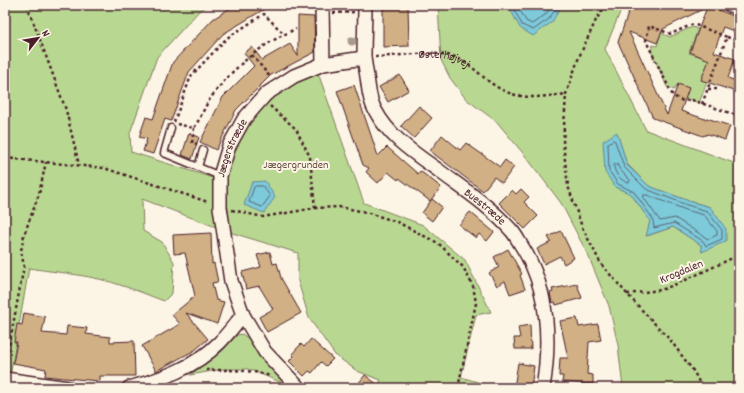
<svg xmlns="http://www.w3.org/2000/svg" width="744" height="393" font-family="Dekko,sans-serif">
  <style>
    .green { fill: #b8d891; stroke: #817c5e; fill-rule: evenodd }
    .water { fill: #7ccada; stroke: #688694 }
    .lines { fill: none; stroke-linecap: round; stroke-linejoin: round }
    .shore { stroke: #5e6371; stroke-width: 1 }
    .building { fill: #d0b084; stroke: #4a1f2b }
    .service-casing { stroke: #4a1f2b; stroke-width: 9 }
    .minor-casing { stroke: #4a1f2b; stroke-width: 16 }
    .path { stroke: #4a1f2b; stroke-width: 2.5; stroke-dasharray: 3 3; stroke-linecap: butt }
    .service { stroke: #fcf5e5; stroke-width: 6 }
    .minor { stroke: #fcf5e5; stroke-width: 13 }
    .tree { fill: #aa998c }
    .labels { text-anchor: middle; stroke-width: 4; stroke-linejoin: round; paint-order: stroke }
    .street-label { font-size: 12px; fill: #4a1f2b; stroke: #fcf5e5 }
    .park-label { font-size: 12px; fill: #664d44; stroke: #fcf5e5 }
  </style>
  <rect width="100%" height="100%" fill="#fcf5e5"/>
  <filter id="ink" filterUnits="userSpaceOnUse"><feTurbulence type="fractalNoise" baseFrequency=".025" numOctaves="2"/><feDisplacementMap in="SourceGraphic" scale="8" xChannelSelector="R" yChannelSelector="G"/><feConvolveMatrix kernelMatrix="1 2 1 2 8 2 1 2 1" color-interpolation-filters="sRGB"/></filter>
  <g filter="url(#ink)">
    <g class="green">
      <path d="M5,5H208L199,11L157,57L130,133L131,152L213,178L216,227L142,199L143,231L162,242L174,262L172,293L164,301C150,296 137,290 123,286C93,275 60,273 29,268L8,388H5Z"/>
      <path d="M438,5H623L605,49L646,130L739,165V388H623L618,345L609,306L588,255L561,203L527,158L497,122L466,99L450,78L441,60ZM617,133L627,164L649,186L689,201L710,207L702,252L701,245L673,227L647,236L650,221L631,194L615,187Z"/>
      <path d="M692,27L698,29L689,53L715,61L699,103L685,98L687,90L676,86L674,90L667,87L651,51L653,45L657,46L661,33L670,37Z"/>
      <path d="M317,70L364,203L423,225L465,260L491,312L476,315L461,377L484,384L483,388H377L381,380L357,371L335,355L309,318L298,281V253L226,231L223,191L234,149L251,119L286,85Z"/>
      <path d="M242,334L249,339L263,360L285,384L248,369H224L190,375L222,351L237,335Z"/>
    </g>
    <g class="water">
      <path d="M508,5H562L552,22L533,36L520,28Z"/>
      <path d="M617,132L627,165L649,186L689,201L710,207L726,229V241L702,252L701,245L673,227L646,236L650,221L631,194L615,187L605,172L603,141Z"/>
      <path d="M265,181L275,197L264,213L244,205L252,182Z"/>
    </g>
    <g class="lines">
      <g class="shore">
        <path d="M512,5L522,25L533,30L549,19L558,5"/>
        <path d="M517,5L526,21L532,24L545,15L553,5"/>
        <path d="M613,140L615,141L624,167L646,189L687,205L707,211L722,230V239L706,246L703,241L674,223L654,228L653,219L634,192L618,184L609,171L608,144Z"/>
        <path d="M617,164L620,170L630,180L629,183C621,181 614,174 614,165Z"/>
        <path d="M256,186H263L270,196L262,207L249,202L254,187Z"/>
        <path d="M644,195H647L686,210L704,215L717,231V235L708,239L675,218L660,221L644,198Z"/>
      </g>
    </g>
    <g class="building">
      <path d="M235,5H271L223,34L189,72L171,121L165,119L153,154L143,151L147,139L139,137L146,117L153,119L173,62L213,19Z"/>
      <path d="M383,5H408L409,46L383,47Z"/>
      <path d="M631,5H653L668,10L679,5H711L708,6L739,18V33L723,27L714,52L735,59L728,78L739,82V93L701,80L709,60L690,52L707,7L663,29L657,43L629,32L667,115L678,84L689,88L681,111L705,119L707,118L730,126L725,140L708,134L703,136L653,118L618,42Z"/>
      <path d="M298,16L314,17L315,52L271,75L236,110L216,150L200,142L223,97L254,66L244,53L252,47L262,60L290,44L298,56Z"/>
      <path d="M400,75L409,90L388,102L379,87Z"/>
      <path d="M354,85L378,156L387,147L418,174L420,171L441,187L430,201L399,178L398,180L388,172L378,183L366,172L369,168L363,165L337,91Z"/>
      <path d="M419,106L432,118L414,138L401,126Z"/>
      <path d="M189,133L199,137L192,159L182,155Z"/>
      <path d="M442,135L460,150L466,143L500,167L505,160L514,167L502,183L494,177L483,191L430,151Z"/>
      <path d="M521,189L529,197L524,202L538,216L525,229L499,203L512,190L516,194Z"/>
      <path d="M432,199L442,207L432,221L422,213Z"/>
      <path d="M470,212L494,232L487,241L479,234L476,238L459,225Z"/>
      <path d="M561,231L574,258L564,264L560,256L544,264L537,249L551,242L548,237Z"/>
      <path d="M211,233L212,264L214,263L218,282L212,283L216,300L224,302L217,324L186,313L208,339L195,350L156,371L142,346L180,324L172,315L195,296L185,253L174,254L173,235Z"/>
      <path d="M508,249L522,274L520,275L525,289L510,294L505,281L497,286L489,273L499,267L494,257Z"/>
      <path d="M270,252L273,264L277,263L281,278L301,313L267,332L259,317L273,309L259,286L246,289L242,272L261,267L257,255Z"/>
      <path d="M577,284L582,298L556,305L555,302L552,303L550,293L553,292L552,289Z"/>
      <path d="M24,313L45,317L42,333L66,335L67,326L87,328L86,334L110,337V342L134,341L135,376H100V381L64,378L45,376L46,369L13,363L17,342H14L17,324L22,325Z"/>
      <path d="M577,318L579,327L598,324L601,340L589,342L587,374L593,375V384L562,382L563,376H559L560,358H568L560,321Z"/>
      <path d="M530,325L531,349H515L514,338H520L518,327Z"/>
      <path d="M311,339L333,359L326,366L321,362L312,373L309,371L304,376L289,361L294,356L292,354L301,344L304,347Z"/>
      <path d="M518,363L534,366L531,388H514Z"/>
      <path d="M365,375L382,388H355Z"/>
    </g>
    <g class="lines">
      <g class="service-casing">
        <g id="service">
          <path d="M171,128L164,153L220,176"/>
          <path d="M198,167L203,150"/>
        </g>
      </g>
      <g class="minor-casing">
        <g id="minor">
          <path d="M322,5L323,64"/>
          <path id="s2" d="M365,5C365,22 364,40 364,57C365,66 367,75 368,84C369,92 371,103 375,110C389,137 414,153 438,170C463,189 490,206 511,230C515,234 518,240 521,245C549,288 551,338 543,388"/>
          <path d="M730,5L739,8"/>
          <path d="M5,379L68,388"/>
          <path d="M129,388C162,379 194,368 219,343C228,334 235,324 243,315"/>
          <path id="s3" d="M299,388L265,352L243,315L231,281L220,207V176L229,146L244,119L266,94L294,76L323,64L364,58"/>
        </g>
      </g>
      <g class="path">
        <path d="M27,5L66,110L79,165"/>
        <path d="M606,5L596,20L579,57L566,94L563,143L568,186L582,227L601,264L627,294L671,341L694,372L702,388"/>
        <path d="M333,13L354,12"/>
        <path d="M727,37L739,41"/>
        <path d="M252,55L271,78"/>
        <path id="s1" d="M375,57C395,56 437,50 455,57C472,64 482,78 497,87C519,101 542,97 566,94"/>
        <path d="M708,89H718"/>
        <path d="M702,104L727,37L693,24L671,34L649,26L646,41L673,96L683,101L692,100L739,116"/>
        <path d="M270,106L296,129L310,157L315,208"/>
        <path d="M174,122L191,76L227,38L264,14L284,34"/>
        <path d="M177,124L194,128C200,119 204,108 210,99C231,69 262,43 296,29"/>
        <path d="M194,128L192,143L197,144"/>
        <path d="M5,158L104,168L208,202"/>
        <path d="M232,210L263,217L315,208L339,207L366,212L397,222L438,243L463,267L473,286L476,303L458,388"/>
        <path d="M627,294L661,290L679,283L739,255"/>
        <path d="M5,368L24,266L21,251L24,235L39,194L46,162"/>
        <path d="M206,370C226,370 250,369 270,376"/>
      </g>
      <use href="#service" class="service"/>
      <use href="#minor" class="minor"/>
    </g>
    <circle class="tree" cx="352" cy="41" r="4.5"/>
  </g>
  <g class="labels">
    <g class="street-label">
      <text dy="4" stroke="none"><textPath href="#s1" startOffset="70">Østerhøjvej</textPath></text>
      <text dy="4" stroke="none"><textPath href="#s3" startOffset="265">Jægerstræde</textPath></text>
      <text dy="4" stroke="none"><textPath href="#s2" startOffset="254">Buestræde</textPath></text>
      <text transform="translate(681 271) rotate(-23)" y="4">Krogdalen</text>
    </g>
    <g class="park-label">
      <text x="296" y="168">Jægergrunden</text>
    </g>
  </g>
  <rect width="744" height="393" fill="none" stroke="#fcf5e5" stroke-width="20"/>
  <rect x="10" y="10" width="724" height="373" fill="none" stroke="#4a1f2b" stroke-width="1.5" filter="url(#ink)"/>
  <g transform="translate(38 38) rotate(59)" stroke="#fcf5e5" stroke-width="3" paint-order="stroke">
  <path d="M0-3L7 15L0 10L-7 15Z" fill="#4a1f2b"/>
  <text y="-6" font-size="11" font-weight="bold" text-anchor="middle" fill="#4a1f2b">N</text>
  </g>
</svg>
